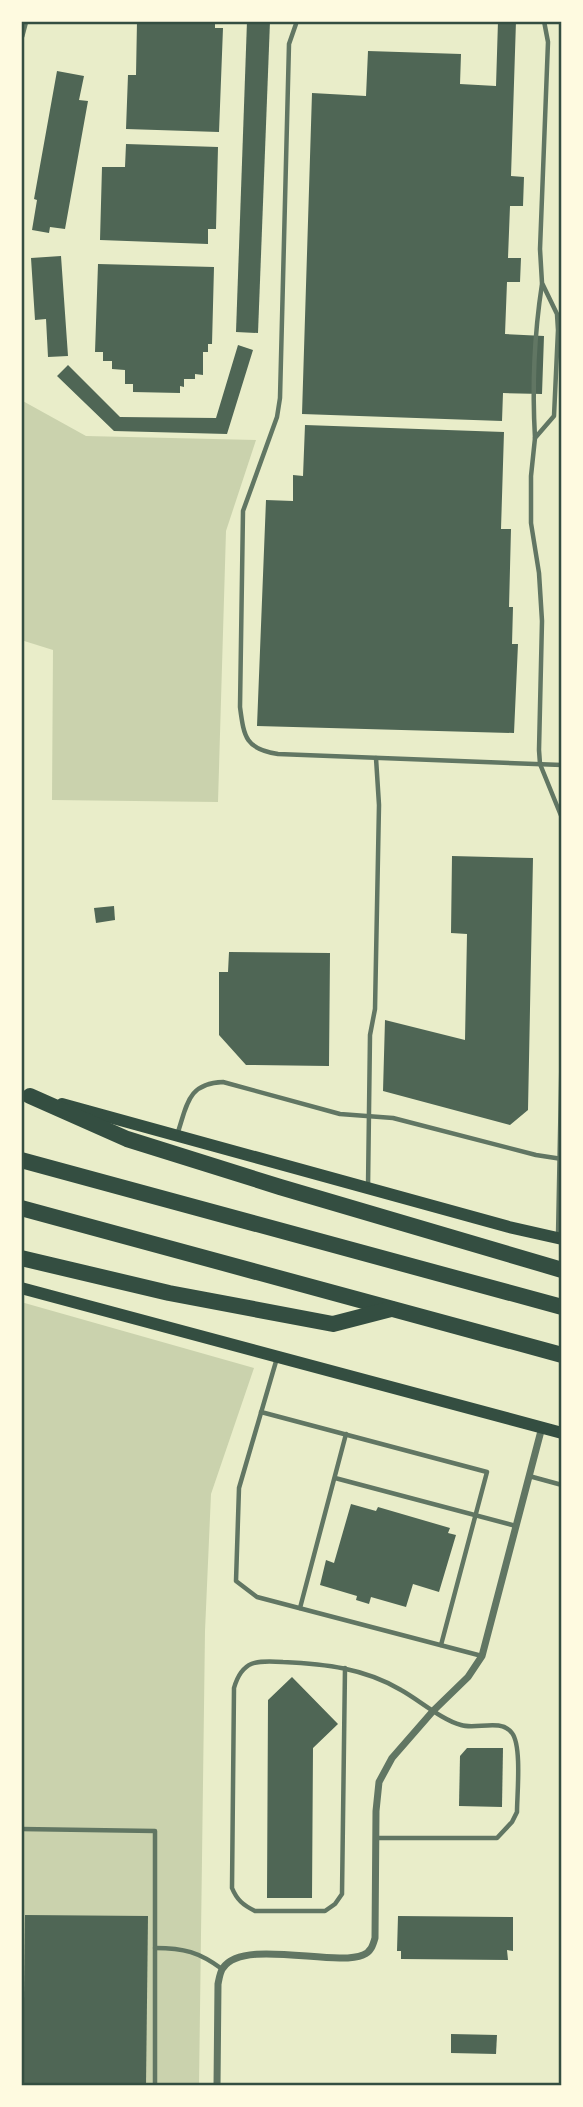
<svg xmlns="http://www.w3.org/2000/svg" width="583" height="2107" font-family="Mulish,sans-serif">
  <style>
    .green { fill: #cad2ad }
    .building { fill: #4f6655 }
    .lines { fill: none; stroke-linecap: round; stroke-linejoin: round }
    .service { stroke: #617663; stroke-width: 4.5 }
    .minor { stroke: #617663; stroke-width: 7 }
    .secondary { stroke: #344e41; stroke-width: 12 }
    .motorway { stroke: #344e41; stroke-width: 16 }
    .neatline { fill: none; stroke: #344e41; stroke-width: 2.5 }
  </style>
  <rect width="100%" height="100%" fill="#e9edc9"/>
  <g class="green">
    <path d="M21,400L86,436L256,440L226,531L218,802L52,800L53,650L21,640Z"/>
    <path d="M21,1302L254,1368L211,1494L205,1631L199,2086H21Z"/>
  </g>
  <g class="building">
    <path d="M137,21H215V28H223L219,132L126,129L128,75H136Z"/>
    <path d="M247,21H270L258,333L236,332Z"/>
    <path d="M498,21H516L511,176L524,177L523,206H510L508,258H521L520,282H507L505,334L544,336L542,394L503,393L502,421L302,414L312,93L366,96L368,51L461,54L460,84L496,86Z"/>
    <path d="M57,71L84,76L79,100L88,101L65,229L50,227L49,233L32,230L37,200L34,199Z"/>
    <path d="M126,144L218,147L216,229H208V244L100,240L102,167H125Z"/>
    <path d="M61,256L68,356L48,357L46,319L35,320L31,258Z"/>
    <path d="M98,264L214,267L212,344H208V352H203V375L195,374V379H184V387L180,386V393L133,392V384H125V370L112,369V361H103V352H95Z"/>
    <path d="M238,345L253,350L227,434L114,431L57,376L68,365L120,417L216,418Z"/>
    <path d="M305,425L504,432L501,529H511L509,607H513L512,644H518L514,733L257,726L266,500L293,501V475L303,476Z"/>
    <path d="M452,856L533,858L528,1110L510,1125L383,1091L385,1020L465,1040L467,934L451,933Z"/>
    <path d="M114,906L115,920L96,923L94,908Z"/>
    <path d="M229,952L330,953L329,1066L246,1065L219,1035V972H228Z"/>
    <path d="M351,1504L376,1511L378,1507L450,1528L448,1533L456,1535L439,1592L413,1584L406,1607L371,1597L369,1604L356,1600L357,1596L320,1585L326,1560L334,1563Z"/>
    <path d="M292,1677L338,1724L313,1748L312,1898H267L268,1700Z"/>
    <path d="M467,1748H503L502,1807L459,1806L460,1756Z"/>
    <path d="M25,1915L148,1916L146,2086H23Z"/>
    <path d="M398,1916L513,1917V1951L507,1950L508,1960L401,1959V1951H397Z"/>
    <path d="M451,2034L497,2035L496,2054L451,2053Z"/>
  </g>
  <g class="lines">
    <g class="service">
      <path d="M297,21L289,44L280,398L277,417L243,511L240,707C244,738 246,749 278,754L562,765"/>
      <path d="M544,21L548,42L540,249L542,283L557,314L558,330L554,416L535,438L531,476V523L539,573L542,621L539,750L540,764L562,818"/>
      <path d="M535,438C532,386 534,336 542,284"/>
      <path d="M177,1135C187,1106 187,1083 223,1082L340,1114L393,1118L536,1155L562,1159"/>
      <path d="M368,1187L370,1035L375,1009L379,805L376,758"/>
      <path d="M558,1236L562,1034"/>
      <path d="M277,1358L239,1488L236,1581L257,1597L482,1656"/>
      <path d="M261,1412L487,1472L441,1645"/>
      <path d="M529,1476L562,1485"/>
      <path d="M335,1478L516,1526"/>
      <path d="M300,1608L346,1434"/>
      <path d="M345,1668L342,1894L335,1904L325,1911H255C243,1905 237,1900 232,1888L234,1688C242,1660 257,1660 283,1662C325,1664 364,1668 401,1690C419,1700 442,1720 461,1725C476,1730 501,1718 512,1733C522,1746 517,1795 517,1812L512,1822L497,1838H376"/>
      <path d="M21,1829L155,1831V2086"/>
      <path d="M155,1948C184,1948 199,1952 222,1969"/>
    </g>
    <g class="minor">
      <path d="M21,36L25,21"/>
      <path d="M217,2086L218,1984C219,1979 220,1972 223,1968C243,1938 335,1967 363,1955C371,1952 373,1945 375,1938L376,1811L379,1782L392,1758L433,1711L468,1677L482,1656L542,1427"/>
    </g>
    <g class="secondary">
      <path d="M62,1104L509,1227L562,1239"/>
      <path d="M21,1288L562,1433"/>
    </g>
    <g class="motorway">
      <path d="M30,1096L127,1139L280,1187L562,1270"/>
      <path d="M21,1160L562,1307"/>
      <path d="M21,1208L562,1355"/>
      <path d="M21,1258L169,1293L333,1324L391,1309"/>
    </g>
  </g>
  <rect width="583" height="2107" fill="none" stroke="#fefae0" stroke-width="46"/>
  <rect x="23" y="23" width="537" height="2061" class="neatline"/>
</svg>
